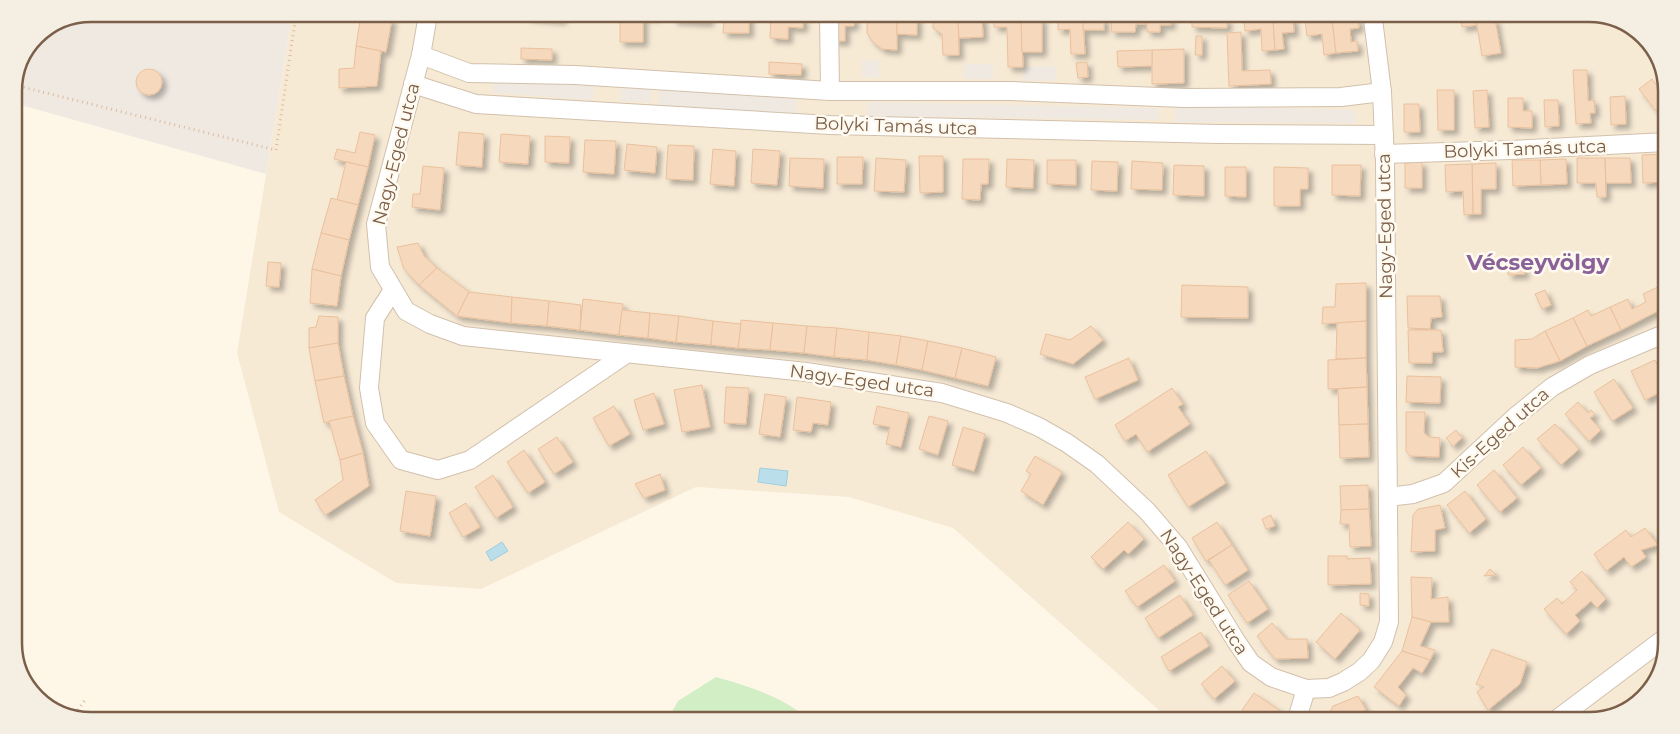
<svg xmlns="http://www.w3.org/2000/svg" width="1680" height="734" font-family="Montserrat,sans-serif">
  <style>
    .residential { fill: #f7ead5 }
    .industrial { fill: #efe9e1 }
    .green { fill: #d2eec4 }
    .water { fill: #badfea; stroke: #9fcedd }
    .building { fill: #f6d9bd; stroke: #eac09c; filter: url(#shadow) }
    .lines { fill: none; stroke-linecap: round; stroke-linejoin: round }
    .minor-casing { stroke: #d2c0ac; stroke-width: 20 }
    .path { stroke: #dcbc9f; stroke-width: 3; stroke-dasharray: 1 4; stroke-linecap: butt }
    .minor { stroke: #fff; stroke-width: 18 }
    .labels { text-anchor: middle; stroke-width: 5; stroke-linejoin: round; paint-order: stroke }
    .street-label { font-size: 18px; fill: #7b5f49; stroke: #fffaf0 }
    .district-label { font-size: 22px; font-weight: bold; fill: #8a6198; stroke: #fffaf0 }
    .rim { fill: none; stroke: #7b5f49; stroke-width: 2.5 }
  </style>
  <defs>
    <filter id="shadow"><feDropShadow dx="4.5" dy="4.5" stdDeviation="2.5" flood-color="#0004"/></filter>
  </defs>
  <rect width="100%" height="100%" fill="#fef7e8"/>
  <path class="residential" d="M292,15L1619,20L1653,48L1666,87L1660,673L1632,707L1589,720L1169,719L953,528L849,497L696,487L481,589L396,583L279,512L237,353Z"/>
  <g class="industrial">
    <path d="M91,14L292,15L266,174L14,103V87L37,36Z"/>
    <path d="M862,60H879V78L862,77Z"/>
    <rect x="964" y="64" width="29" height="15"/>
    <path d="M1056,66V80L1023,81V67Z"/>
    <path d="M494,80L594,86L593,100L493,93Z"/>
    <path d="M621,86L652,88L651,103L620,101Z"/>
    <path d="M659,88L797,97L796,113L658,105Z"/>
    <path d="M868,102L1158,108L1159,120L867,116Z"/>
    <path d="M1175,106L1356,110V123L1175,122Z"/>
  </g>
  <path class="green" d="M716,677C748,686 780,696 806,717H669L678,701Z"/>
  <g class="water">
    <path d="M760,468L788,471L786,486L758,482Z"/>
    <path d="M502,542L508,551L491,561L486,552Z"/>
  </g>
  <g class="building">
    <path d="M361,15L392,19L386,52L356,46Z"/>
    <path d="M527,15L562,16V20L527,17Z"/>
    <path d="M620,16H657V17H643V42H620Z"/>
    <path d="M673,16H709V22L673,20Z"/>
    <path d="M724,16H749V33H723Z"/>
    <path d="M771,16L803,17V28L788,27V39L770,38Z"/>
    <path d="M833,17H854V26H845V41H833Z"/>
    <path d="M867,17H897V50L882,49L872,41L867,33Z"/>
    <path d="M897,17H917V35L897,34Z"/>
    <path d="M933,17H958L959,55H943L942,34L933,28Z"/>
    <path d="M958,17H982L983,37L959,38Z"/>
    <path d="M994,17H1021L1023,67H1008L1007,27H994Z"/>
    <path d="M1021,17L1042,18V52H1022Z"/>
    <path d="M1058,18H1083L1085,54H1071L1070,29L1058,30Z"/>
    <rect x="1083" y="18" width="21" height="12"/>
    <path d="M1112,18H1147V24H1136L1135,32H1111Z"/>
    <path d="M1147,18H1171V25H1160V32H1147Z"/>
    <path d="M1192,18L1227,19V28L1192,27Z"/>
    <path d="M1244,18H1273L1275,50L1262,51L1261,29L1245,31Z"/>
    <path d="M1273,18H1293L1294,32L1282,33L1284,49L1275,50Z"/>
    <path d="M1305,19H1332L1336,53L1324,55L1322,34L1307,36Z"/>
    <path d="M1332,19H1358L1359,28L1350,29L1351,42L1357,41L1358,51L1336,53Z"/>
    <path d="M1461,19H1476L1477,25L1462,27Z"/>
    <path d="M1476,19H1495L1501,53L1482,56Z"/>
    <path d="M1241,32L1242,71L1270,70L1271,84L1229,86L1227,33Z"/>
    <path d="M1196,36H1202V55H1195Z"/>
    <path d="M356,46L381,51L377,86L339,88V69L354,68Z"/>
    <path d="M521,48L552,49V60L521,59Z"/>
    <path d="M1184,49V83L1152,84V50Z"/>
    <path d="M1152,50V66L1118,67L1117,51Z"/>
    <path d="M769,62L802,64L801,75L769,74Z"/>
    <path d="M1087,62L1088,77L1078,78L1076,63Z"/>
    <circle cx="149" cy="82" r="13"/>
    <path d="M1573,70H1587L1588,101L1594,100L1595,113H1590L1591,123L1576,124Z"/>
    <path d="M1652,79L1662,93L1666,91V124L1639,89Z"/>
    <path d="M1437,90H1454V130H1438Z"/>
    <path d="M1487,90L1489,127L1475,128L1473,91Z"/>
    <path d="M1625,96L1626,124L1611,125L1610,97Z"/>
    <path d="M1508,98H1523V111H1532V128L1508,127Z"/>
    <path d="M1544,100H1558L1559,126L1545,127Z"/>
    <path d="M1404,104H1419L1420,132H1404Z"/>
    <path d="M360,132L375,135L368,167L334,159L337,149L355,153Z"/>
    <path d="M459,132L484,134L482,167L456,165Z"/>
    <path d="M501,134L530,136L528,164L499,162Z"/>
    <path d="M545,136L570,137L569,163L545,162Z"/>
    <path d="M585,140L616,141L614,174L583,172Z"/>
    <path d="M627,144L657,147L655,173L624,170Z"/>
    <path d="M668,145L694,146L693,180L666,179Z"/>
    <path d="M713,149L736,151L734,186L710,184Z"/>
    <path d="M753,149L780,151L777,185L751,183Z"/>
    <path d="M1665,154V182L1643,183L1642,155Z"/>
    <path d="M919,156H943V192L920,193Z"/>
    <path d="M837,157H863L862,184H837Z"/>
    <path d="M790,158L824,159L823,188L789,186Z"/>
    <path d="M876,158L906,160L904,192L874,191Z"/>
    <path d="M1577,158H1605L1606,197H1597L1596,183H1577Z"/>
    <path d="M1605,158H1630L1631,183H1606Z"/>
    <path d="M963,159H989L988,184H981L980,200L962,199Z"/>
    <path d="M1007,159L1034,160L1033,188L1006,187Z"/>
    <path d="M1566,159L1567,184L1541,185L1540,160Z"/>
    <path d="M1047,160H1076V185L1047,184Z"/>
    <path d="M1512,160H1540L1541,185L1513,186Z"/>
    <path d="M1092,161L1118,162L1117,191L1091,190Z"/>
    <path d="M1132,161L1163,163L1162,190L1131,189Z"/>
    <path d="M346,162L368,167L358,205L337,200Z"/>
    <path d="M1422,162V188H1405V163Z"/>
    <path d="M1496,163V189H1481V214H1473L1472,164Z"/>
    <path d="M1472,164L1473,214L1464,215L1463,191L1446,192L1445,165Z"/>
    <path d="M1174,165L1204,166V196L1173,195Z"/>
    <path d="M1332,165H1361L1360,196L1332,195Z"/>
    <path d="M423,166L444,168L440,210L412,207L413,194H420Z"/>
    <path d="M1225,167H1246V197L1225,196Z"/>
    <path d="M1274,167L1308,168V189H1300V206H1274Z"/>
    <path d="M331,198L358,205L349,240L321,233Z"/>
    <path d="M321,233L349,240L341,276L312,269Z"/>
    <path d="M418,243L424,256L437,268L419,285L404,269L397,247Z"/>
    <path d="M1509,261H1521L1525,274L1508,275Z"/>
    <path d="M268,262L281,263L279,287L266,286Z"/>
    <path d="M437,268L469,292L457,316L419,285Z"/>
    <path d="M312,269L341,276L337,306L310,303Z"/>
    <path d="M1366,283V321L1322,324L1323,307H1335L1336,284Z"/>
    <path d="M1182,285L1248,287V318L1181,317Z"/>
    <path d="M1660,286L1664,296V308L1621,330L1610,307L1628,299L1632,309L1646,302L1643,294Z"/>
    <path d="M1545,290L1551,305L1542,309L1535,294Z"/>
    <path d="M469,292L512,297L511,323L457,316Z"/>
    <path d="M1407,296H1440L1442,317L1431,318L1430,329L1408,328Z"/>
    <path d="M512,297L549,301L547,326L511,323Z"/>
    <path d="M583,299L623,304L619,335L580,330Z"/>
    <path d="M549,301L581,305L580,330L547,326Z"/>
    <path d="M1610,307L1621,330L1587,346L1573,318L1588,310L1591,316Z"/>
    <path d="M622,310L650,313L648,338L619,335Z"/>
    <path d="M650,313L679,316L676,342L648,338Z"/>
    <path d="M319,316L338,317V343L309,348V328L316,327Z"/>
    <path d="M679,316L713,321L711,345L676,342Z"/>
    <path d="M1573,318L1587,346L1560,361L1545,331Z"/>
    <path d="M741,320L773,323L770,350L738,348Z"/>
    <path d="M713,321L741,324L738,348L711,345Z"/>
    <path d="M1366,321V358L1336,359L1337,323Z"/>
    <path d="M773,323L807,326L804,353L770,350Z"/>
    <path d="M807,326L837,328L834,357L804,353Z"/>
    <path d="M1091,326L1103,340L1073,364L1040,354L1046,334L1070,340Z"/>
    <path d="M837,328L869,332L867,360L834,357Z"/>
    <path d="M1408,330H1441L1443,352H1432V363H1409Z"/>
    <path d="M1545,331L1560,361L1537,368L1515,367V340L1532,339Z"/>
    <path d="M869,332L901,336L896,365L867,360Z"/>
    <path d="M901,336L928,341L922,370L896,365Z"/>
    <path d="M928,341L962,348L955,378L922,370Z"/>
    <path d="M338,343L344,376L315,381L309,348Z"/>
    <path d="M962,348L996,357L988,386L955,378Z"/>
    <path d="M1129,358L1138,380L1095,399L1085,377Z"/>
    <path d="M1366,358L1367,387L1328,389V360Z"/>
    <path d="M1655,360L1663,376V391L1645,400L1631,371Z"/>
    <path d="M344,376L353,416L324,423L315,381Z"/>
    <path d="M1407,376L1441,377L1440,403L1406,402Z"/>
    <path d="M1614,379L1633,408L1612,421L1594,392Z"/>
    <path d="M702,385L710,427L682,432L674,390Z"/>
    <path d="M726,387L749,388L746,424L724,423Z"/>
    <path d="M1367,387L1368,424L1339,425L1338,389Z"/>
    <path d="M1172,388L1183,404L1178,407L1190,424L1147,452L1136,434L1125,441L1115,425Z"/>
    <path d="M654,393L664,424L643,430L634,400Z"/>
    <path d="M765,394L786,397L780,437L759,434Z"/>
    <path d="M797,397L831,402L828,425L813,423L811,432L793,430Z"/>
    <path d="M1578,402L1588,413L1591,410L1595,414L1590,418L1601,430L1589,441L1565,414Z"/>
    <path d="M614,406L630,434L609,446L593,418Z"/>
    <path d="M877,406L909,413L901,447L886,444L890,427L873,424Z"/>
    <path d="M1406,412H1425L1424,433L1429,437L1440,438L1439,457L1410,456L1406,451Z"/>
    <path d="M353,416L363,453L340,460L329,421Z"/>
    <path d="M929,416L948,421L938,455L919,449Z"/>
    <path d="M1368,424L1369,457L1340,458L1339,425Z"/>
    <path d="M1555,424L1579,449L1561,465L1537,439Z"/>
    <path d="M963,427L985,434L974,471L952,465Z"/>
    <path d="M1456,430L1462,438L1453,446L1446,438Z"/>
    <path d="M557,437L573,462L554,474L538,449Z"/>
    <path d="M1523,447L1541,468L1521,485L1503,465Z"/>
    <path d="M524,450L545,482L528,493L507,462Z"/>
    <path d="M1206,451L1226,483L1188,507L1168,475Z"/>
    <path d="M363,453L369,486L325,515L315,500L343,480L340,460Z"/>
    <path d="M1035,456L1062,472L1043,505L1021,491L1031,474L1026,471Z"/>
    <path d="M1494,470L1517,498L1500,512L1477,485Z"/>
    <path d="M660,474L665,490L644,498L635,484Z"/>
    <path d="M493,475L513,507L496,518L475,487Z"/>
    <path d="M1368,485L1369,509L1341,510L1340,486Z"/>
    <path d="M406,491L436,496L430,536L400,531Z"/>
    <path d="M1465,491L1486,519L1469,533L1447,505Z"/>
    <path d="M466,503L480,527L463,537L449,513Z"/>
    <path d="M1440,505L1445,528L1435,530V551L1411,552L1413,515L1418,509Z"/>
    <path d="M1369,509L1371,546L1350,547L1349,524H1340L1341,510Z"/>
    <path d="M1271,515L1275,526L1266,529L1262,519Z"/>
    <path d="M1128,522L1144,539L1128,554L1124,550L1103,569L1091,557Z"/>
    <path d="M1217,522L1232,545L1206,561L1192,538Z"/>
    <path d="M1645,528L1658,545L1641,550L1646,557L1631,567L1624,557L1606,571L1594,554L1626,530L1631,537Z"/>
    <path d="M1232,545L1248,570L1225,585L1209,560Z"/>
    <path d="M1328,556H1347V559L1370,558L1371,584L1328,585Z"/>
    <path d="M1164,565L1175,581L1137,607L1125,591Z"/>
    <path d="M1490,569L1496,575L1484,576Z"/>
    <path d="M1582,571L1606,599L1597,608L1591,601L1575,615L1580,621L1566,634L1544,609L1557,598L1562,604L1577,590L1570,582Z"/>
    <path d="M1411,577L1432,578L1431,599L1448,597L1449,622H1431L1412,617Z"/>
    <path d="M1249,581L1268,609L1247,623L1228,595Z"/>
    <path d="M1360,593L1369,594V606L1360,605Z"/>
    <path d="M1180,595L1193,615L1158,638L1145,618Z"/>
    <path d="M1341,613L1360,630L1335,659L1316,642Z"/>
    <path d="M1412,617L1431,622L1420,646L1435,650L1430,660L1402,651Z"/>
    <path d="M1272,623L1286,639H1307L1308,658L1275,659L1257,636Z"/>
    <path d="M1201,632L1209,646L1169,671L1161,657Z"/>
    <path d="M1492,649L1527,662L1520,684L1488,710L1477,692L1484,687L1476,684Z"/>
    <path d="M1402,651L1430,660L1422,673L1413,668L1398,687L1406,695L1399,706L1374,687Z"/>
    <path d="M1222,666L1235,681L1214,699L1201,684Z"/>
    <path d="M1254,693L1279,710L1273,719H1247L1249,716L1242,710Z"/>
    <path d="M1358,696L1366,710L1363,711L1364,715H1366L1365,719H1334L1330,712L1333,706Z"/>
  </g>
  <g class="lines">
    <g class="minor-casing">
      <g id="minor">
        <path d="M428,15L421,55L376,224L380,267L406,311L430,324L463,336L806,372L942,393L1007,413L1039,427L1067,443L1097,464L1147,511L1178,547L1236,641L1251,663L1271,677L1306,689L1329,688L1343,682L1359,672L1371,661L1383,642L1389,622L1385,161L1382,92L1373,19"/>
        <path d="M829,17L830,91"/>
        <path d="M421,55L469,73L575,75L830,91H1012L1184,98L1341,97L1382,92"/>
        <path d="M413,84L476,104L830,125L1219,134L1384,135"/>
        <path d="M1384,154L1511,150L1666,142"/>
        <path d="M393,290L375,318L369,388L375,423L401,460L438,470L470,460L626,354"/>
        <path d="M1388,497L1413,494L1444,483L1515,417L1552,387L1590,365L1664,334"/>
        <path d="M1297,719L1306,689"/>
        <path d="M1556,720L1661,641"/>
      </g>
    </g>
    <g class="path">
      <path d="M14,85L276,150L296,15"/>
      <path d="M75,714L85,700"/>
    </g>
    <use href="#minor" class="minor"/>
  </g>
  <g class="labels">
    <g class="street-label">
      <text transform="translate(896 126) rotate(2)" y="6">Bolyki Tamás utca</text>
      <text transform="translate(1525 149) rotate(-2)" y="6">Bolyki Tamás utca</text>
      <text transform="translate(396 154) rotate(-76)" y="6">Nagy-Eged utca</text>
      <text transform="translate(1385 226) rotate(-91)" y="6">Nagy-Eged utca</text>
      <text transform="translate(862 381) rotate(8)" y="6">Nagy-Eged utca</text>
      <text transform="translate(1500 433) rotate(-42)" y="6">Kis-Eged utca</text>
      <text transform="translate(1204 592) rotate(57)" y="6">Nagy-Eged utca</text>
    </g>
    <g class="district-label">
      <text x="1538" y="270">Vécseyvölgy</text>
    </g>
  </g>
  <path d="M0 0H1680V734H0ZM91 22H1589A69 69 0 0 1 1658 91V643A69 69 0 0 1 1589 712H91A69 69 0 0 1 22 643V91A69 69 0 0 1 91 22Z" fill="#f4eee3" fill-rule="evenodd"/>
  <path class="rim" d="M91 22H1589A69 69 0 0 1 1658 91V643A69 69 0 0 1 1589 712H91A69 69 0 0 1 22 643V91A69 69 0 0 1 91 22Z"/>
</svg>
